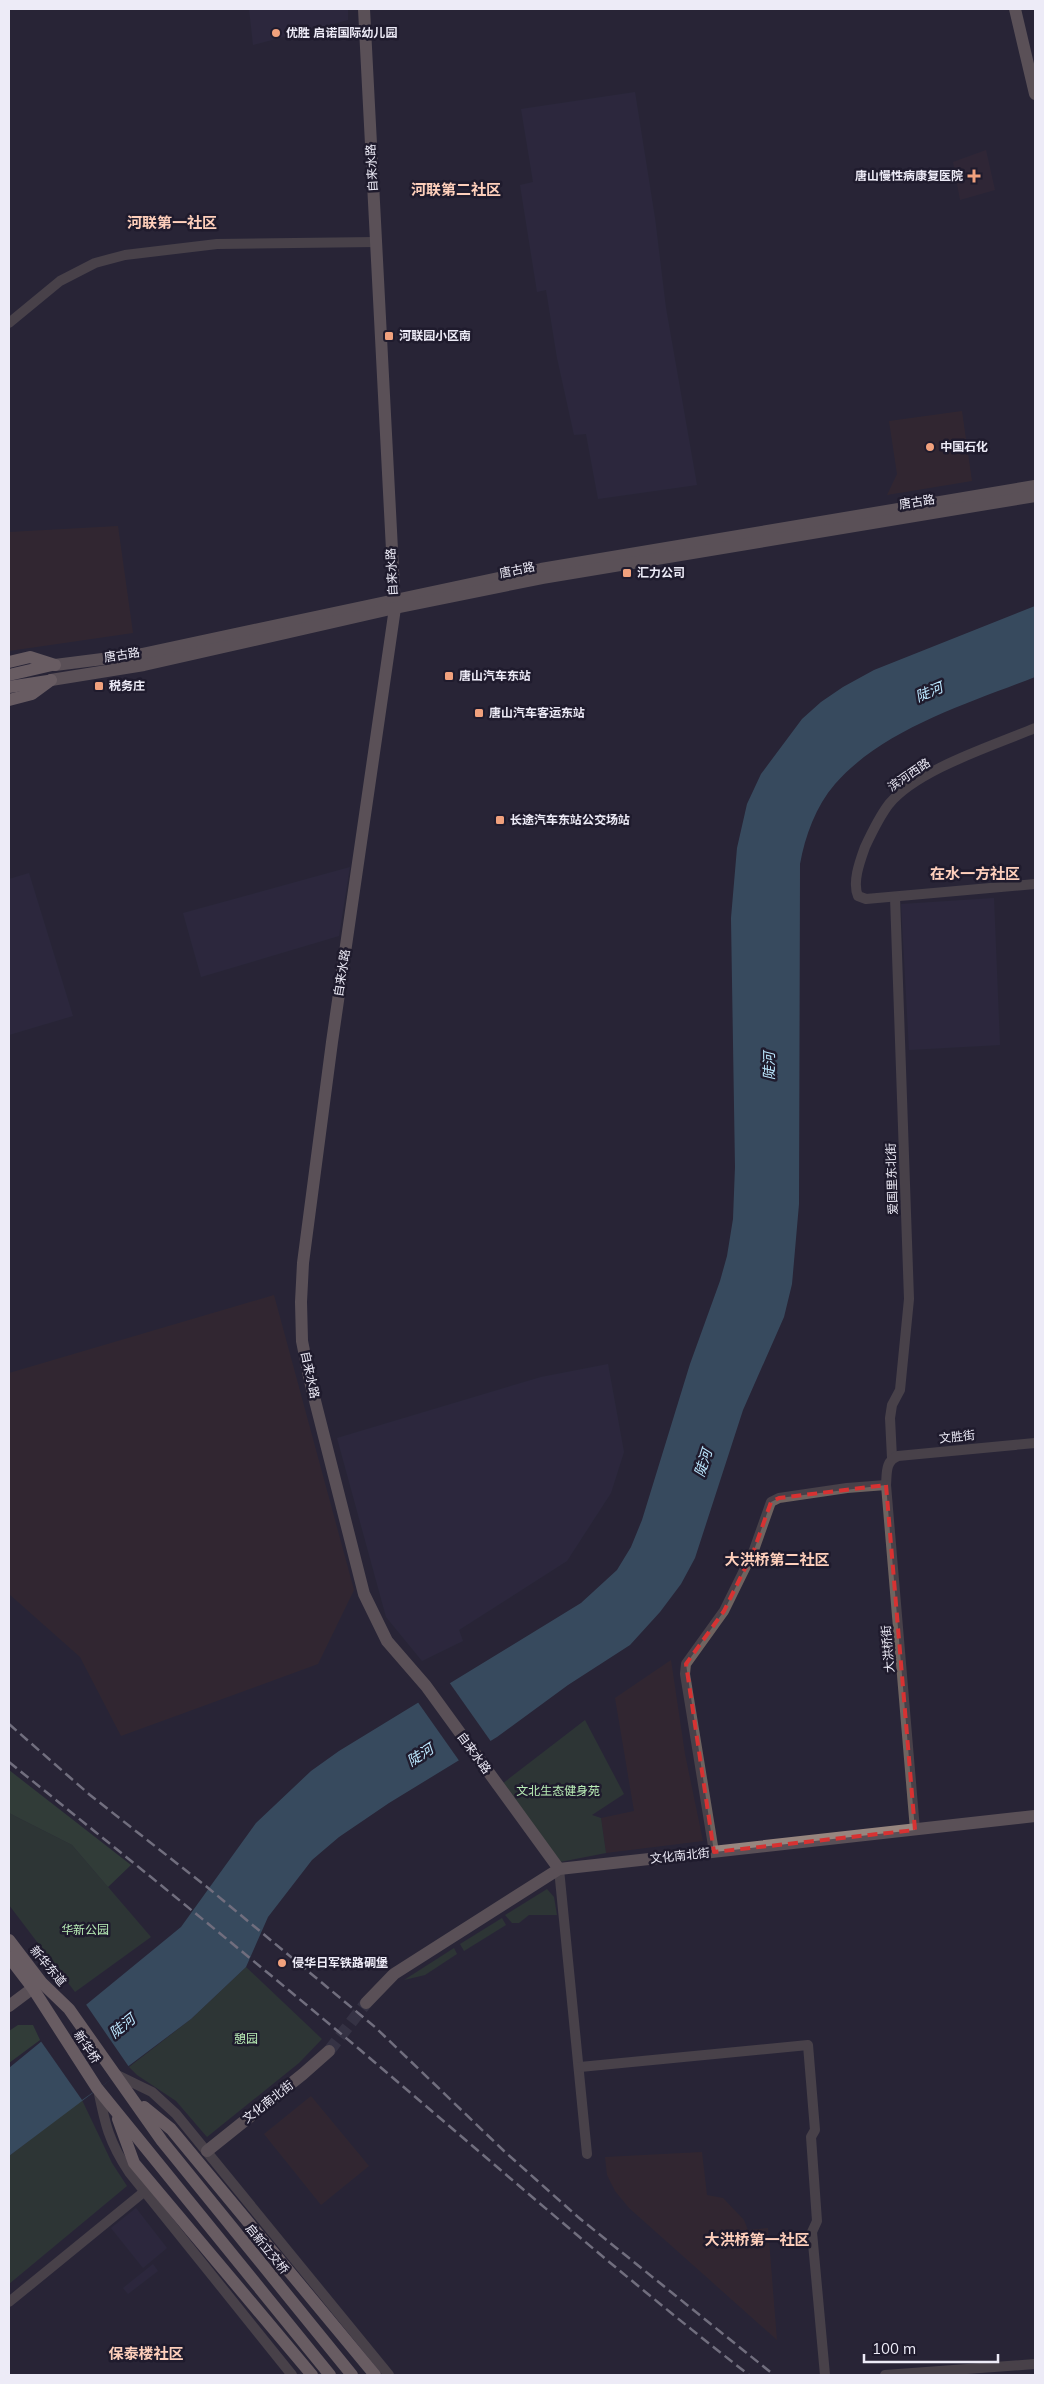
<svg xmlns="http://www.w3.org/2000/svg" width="1044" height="2384" font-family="Mulish,'Noto Sans SC',sans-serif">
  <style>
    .commercial { fill: #3d292a }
    .built { fill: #312c45 }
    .medical { fill: #392935 }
    .green { fill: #344933 }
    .forest { fill: #3c5a3b }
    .water { fill: #4b798f }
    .pier { fill: #282537 }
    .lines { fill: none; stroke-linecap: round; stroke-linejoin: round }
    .secondary-tunnel { stroke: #464354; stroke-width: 12; stroke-dasharray: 12 6; stroke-linecap: butt }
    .street { stroke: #6f6460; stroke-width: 10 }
    .secondary { stroke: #97867f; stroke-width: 12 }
    .primary { stroke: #b6a098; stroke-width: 12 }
    .rail { stroke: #c9c7d4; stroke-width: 2.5; stroke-dasharray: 10 5; stroke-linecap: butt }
    .marked { fill: none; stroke: #d73232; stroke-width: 4; stroke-dasharray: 10 6; stroke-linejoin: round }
    .poi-dot { fill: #f1a17d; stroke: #1f1b2d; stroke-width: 2 }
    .labels { text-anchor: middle; stroke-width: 5; stroke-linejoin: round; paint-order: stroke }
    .poi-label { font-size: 12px; font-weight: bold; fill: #edebf7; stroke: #1f1b2d; text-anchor: start }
    .street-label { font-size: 12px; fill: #edebf7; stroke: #1f1b2d }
    .park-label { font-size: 12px; fill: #b9edb6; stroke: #1f1b2d }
    .water-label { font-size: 14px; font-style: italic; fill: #bde8ff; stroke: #1f1b2d }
    .quarter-label { font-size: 15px; font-weight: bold; fill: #fecfbb; stroke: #1f1b2d }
  </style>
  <rect width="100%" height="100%" fill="#282537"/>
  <g class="commercial">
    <path d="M962,411L972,481L887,495L897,474L889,421Z"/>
    <path d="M118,526L133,633L9,651V532Z"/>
    <path d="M274,1295L354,1590L318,1664L121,1736L80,1657L9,1594V1373Z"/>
    <path d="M671,1660L685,1754L703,1841L606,1853L601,1818L634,1811L615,1698Z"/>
    <path d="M311,2096L369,2166L321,2205L264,2134Z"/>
    <path d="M702,2152L707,2195L723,2198L744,2220L748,2230L768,2228L777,2340L629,2208L615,2191L607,2175L605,2157Z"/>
  </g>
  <g class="built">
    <path d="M249,9H348V20L253,45Z"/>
    <path d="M635,92L655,218L666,308L697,485L598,499L586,434L574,435L557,358L546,290L537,292L520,185L533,182L521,109Z"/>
    <path d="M350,867L339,936L201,977L183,913Z"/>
    <path d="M29,873L73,1016L9,1035V879Z"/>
    <path d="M994,898L1000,1045L909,1050L901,904Z"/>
    <path d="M608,1364L624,1452L611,1493L567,1561L459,1630L463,1641L422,1661L386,1617L337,1438L541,1377Z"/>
    <path d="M136,2208L167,2248L143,2268L111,2228Z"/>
    <path d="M153,2264L158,2271L128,2294L123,2288Z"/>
  </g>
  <path class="medical" d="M986,150L995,190L960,200L953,162Z"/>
  <g class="green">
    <path d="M585,1720L624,1794L592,1815L601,1818L606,1853L560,1862L502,1784Z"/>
    <path d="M9,1813L72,1845L151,1937L75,1992L9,1905Z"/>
    <path d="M547,1889L554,1897L557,1915H529L519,1923H512L505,1915Z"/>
    <path d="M502,1918L506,1925L464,1951L460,1944Z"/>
    <path d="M454,1948L457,1954L425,1975L404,1980Z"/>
    <path d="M246,1967L322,2039L299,2063L207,2137L176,2101L137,2075L129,2067L191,2019Z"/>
    <path d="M82,2100L112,2163L127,2186L9,2284V2156Z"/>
  </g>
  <g class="forest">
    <path d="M9,1770L131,1865L108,1887L72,1845L9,1813Z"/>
    <path d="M18,2025H33L40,2040L9,2063V2031Z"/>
  </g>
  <path class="water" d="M1035,606V677C969,703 883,729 835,784C816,806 805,836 800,864L799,1204L792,1284L784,1317L743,1410L695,1558L681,1584L660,1612L630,1645L568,1685L497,1737L389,1803L339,1837L312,1860L268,1917L246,1967L191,2019L9,2156V2068L181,1927L256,1823L311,1771L339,1751L581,1603L617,1570L631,1547L642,1520L690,1364L720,1281L727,1256L733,1219L735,1167L731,918L737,848L747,804L761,774L802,719L821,702L843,687L874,670Z"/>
  <g class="pier">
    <path d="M449,1682L492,1743L460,1762L417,1701Z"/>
    <path d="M85,2003L129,2067L82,2100L40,2040Z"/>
  </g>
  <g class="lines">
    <path class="secondary-tunnel" d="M329,2051L366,2003"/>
    <g class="street">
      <path d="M9,323L60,281L95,263L125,255L217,244L376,242"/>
      <path d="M1035,728C993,746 918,769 889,804C879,817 872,832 865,847C860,861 852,882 858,896L866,899L1035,884"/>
      <path d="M892,1458L890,1418L892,1405L900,1390L909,1299L895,897"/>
      <path d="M915,1830L886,1485C887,1473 885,1461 898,1456L1035,1443"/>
      <path d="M714,1852L685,1674L686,1664L724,1611L754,1550L771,1502L779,1498L847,1488L886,1485"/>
      <path d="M559,1869L587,2154"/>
      <path d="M580,2067L808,2045L815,2130L811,2137L817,2221L812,2232L825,2375"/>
      <path d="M115,2074L152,2092L176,2114L389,2375"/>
      <path d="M98,2089C105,2124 109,2142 129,2172L292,2375"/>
      <path d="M9,2302L145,2191"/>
      <path d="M885,2375L1035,2364"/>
    </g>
    <g class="secondary">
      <path d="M364,9L395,608L332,1042L303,1263L301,1302L302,1341L310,1381L364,1594L387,1641L426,1686L559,1869"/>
      <path d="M1015,9L1035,94"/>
      <path d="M55,665L142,654L541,569L1035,486"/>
      <path d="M51,680L144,665L395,608L542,578L1035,496"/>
      <path d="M366,2003L394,1974L559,1869L1035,1816"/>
      <path d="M9,2006L41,1982"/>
      <path d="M207,2151L303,2074L329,2051"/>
    </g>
    <g class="primary">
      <path d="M9,662L30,657L55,665"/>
      <path d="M9,675L52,665"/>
      <path d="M9,687L48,681"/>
      <path d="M9,700L32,694L51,680"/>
      <path d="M9,1940L41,1982L69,2009L162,2141L352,2375"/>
      <path d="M9,1957L32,1987L97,2088L330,2375"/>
      <path d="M144,2107L171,2129L375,2375"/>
      <path d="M118,2119L134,2163L312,2375"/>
    </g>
    <g class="rail">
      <path d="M9,1724L90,1795L207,1887L375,2027L504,2151L578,2217L774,2375"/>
      <path d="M9,1762C124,1855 239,1948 352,2043C484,2155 613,2269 749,2375"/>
    </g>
  </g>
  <path d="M0 0H1044V2384H0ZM886,1485L915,1830L714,1852L686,1664L724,1611L754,1550L771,1502L779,1498Z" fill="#282537" fill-opacity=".55" fill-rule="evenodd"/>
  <path class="marked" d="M886,1485L915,1830L714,1852L686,1664L724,1611L754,1550L771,1502L779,1498Z"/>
  <g class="poi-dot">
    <circle cx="276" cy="33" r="5"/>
    <path d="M971.5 168.5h5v5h5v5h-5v5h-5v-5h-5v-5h5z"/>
    <rect x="384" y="331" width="10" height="10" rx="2.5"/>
    <circle cx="930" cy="447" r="5"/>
    <rect x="622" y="568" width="10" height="10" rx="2.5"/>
    <rect x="444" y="671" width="10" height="10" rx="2.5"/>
    <rect x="94" y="681" width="10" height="10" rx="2.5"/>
    <rect x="474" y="708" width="10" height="10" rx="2.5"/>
    <rect x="495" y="815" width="10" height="10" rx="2.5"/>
    <circle cx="282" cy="1963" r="5"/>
  </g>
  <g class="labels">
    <g class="poi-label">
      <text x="286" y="37">优胜 启诺国际幼儿园</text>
      <text x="963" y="180" text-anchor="end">唐山慢性病康复医院</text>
      <text x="399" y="340">河联园小区南</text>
      <text x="940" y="451">中国石化</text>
      <text x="637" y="577">汇力公司</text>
      <text x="459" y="680">唐山汽车东站</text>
      <text x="109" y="690">税务庄</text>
      <text x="489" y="717">唐山汽车客运东站</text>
      <text x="510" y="824">长途汽车东站公交场站</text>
      <text x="292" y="1967">侵华日军铁路碉堡</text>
    </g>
    <g class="street-label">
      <text transform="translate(372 168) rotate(-93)" y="4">自来水路</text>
      <text transform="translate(917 502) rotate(-9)" y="4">唐古路</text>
      <text transform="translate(517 570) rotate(-12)" y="4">唐古路</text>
      <text transform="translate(392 572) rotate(-93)" y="4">自来水路</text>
      <text transform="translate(122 655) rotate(-9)" y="4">唐古路</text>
      <text transform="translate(909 775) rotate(-34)" y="4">滨河西路</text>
      <text transform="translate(342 973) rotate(-81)" y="4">自来水路</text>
      <text transform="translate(892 1179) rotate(-92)" y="4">爱国里东北街</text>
      <text transform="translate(310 1375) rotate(78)" y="4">自来水路</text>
      <text transform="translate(957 1437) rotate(-6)" y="4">文胜街</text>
      <text transform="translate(888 1649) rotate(-95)" y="4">大洪桥街</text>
      <text transform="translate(474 1753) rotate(54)" y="4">自来水路</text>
      <text transform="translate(680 1856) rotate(-6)" y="4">文化南北街</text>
      <text transform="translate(48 1966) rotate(50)" y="4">新华东道</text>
      <text transform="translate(87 2047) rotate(56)" y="4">新华桥</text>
      <text transform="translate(268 2102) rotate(-38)" y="4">文化南北街</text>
      <text transform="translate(267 2249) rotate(51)" y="4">启新立交桥</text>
    </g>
    <g class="park-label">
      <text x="558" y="1795">文北生态健身苑</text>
      <text x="85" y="1934">华新公园</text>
      <text x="246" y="2043">憩园</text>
    </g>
    <g class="water-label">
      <text transform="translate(929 692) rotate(-23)" y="5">陡河</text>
      <text transform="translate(769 1066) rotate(-90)" y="5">陡河</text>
      <text transform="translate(703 1463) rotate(-72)" y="5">陡河</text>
      <text transform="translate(420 1755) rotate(-33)" y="5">陡河</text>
      <text transform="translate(122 2026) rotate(-39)" y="5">陡河</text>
    </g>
    <g class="quarter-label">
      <text x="456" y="195">河联第二社区</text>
      <text x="172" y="228">河联第一社区</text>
      <text x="975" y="879">在水一方社区</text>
      <text x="777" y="1565">大洪桥第二社区</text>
      <text x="757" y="2245">大洪桥第一社区</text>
      <text x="146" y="2359">保泰楼社区</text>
    </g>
  </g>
  <rect width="1044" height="2384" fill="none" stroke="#edebf7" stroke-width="20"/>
  <path d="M864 2354v8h134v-8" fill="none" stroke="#edebf7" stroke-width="2.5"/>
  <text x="872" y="2354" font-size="15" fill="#edebf7" stroke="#1f1b2d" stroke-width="4" paint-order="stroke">100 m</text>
</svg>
